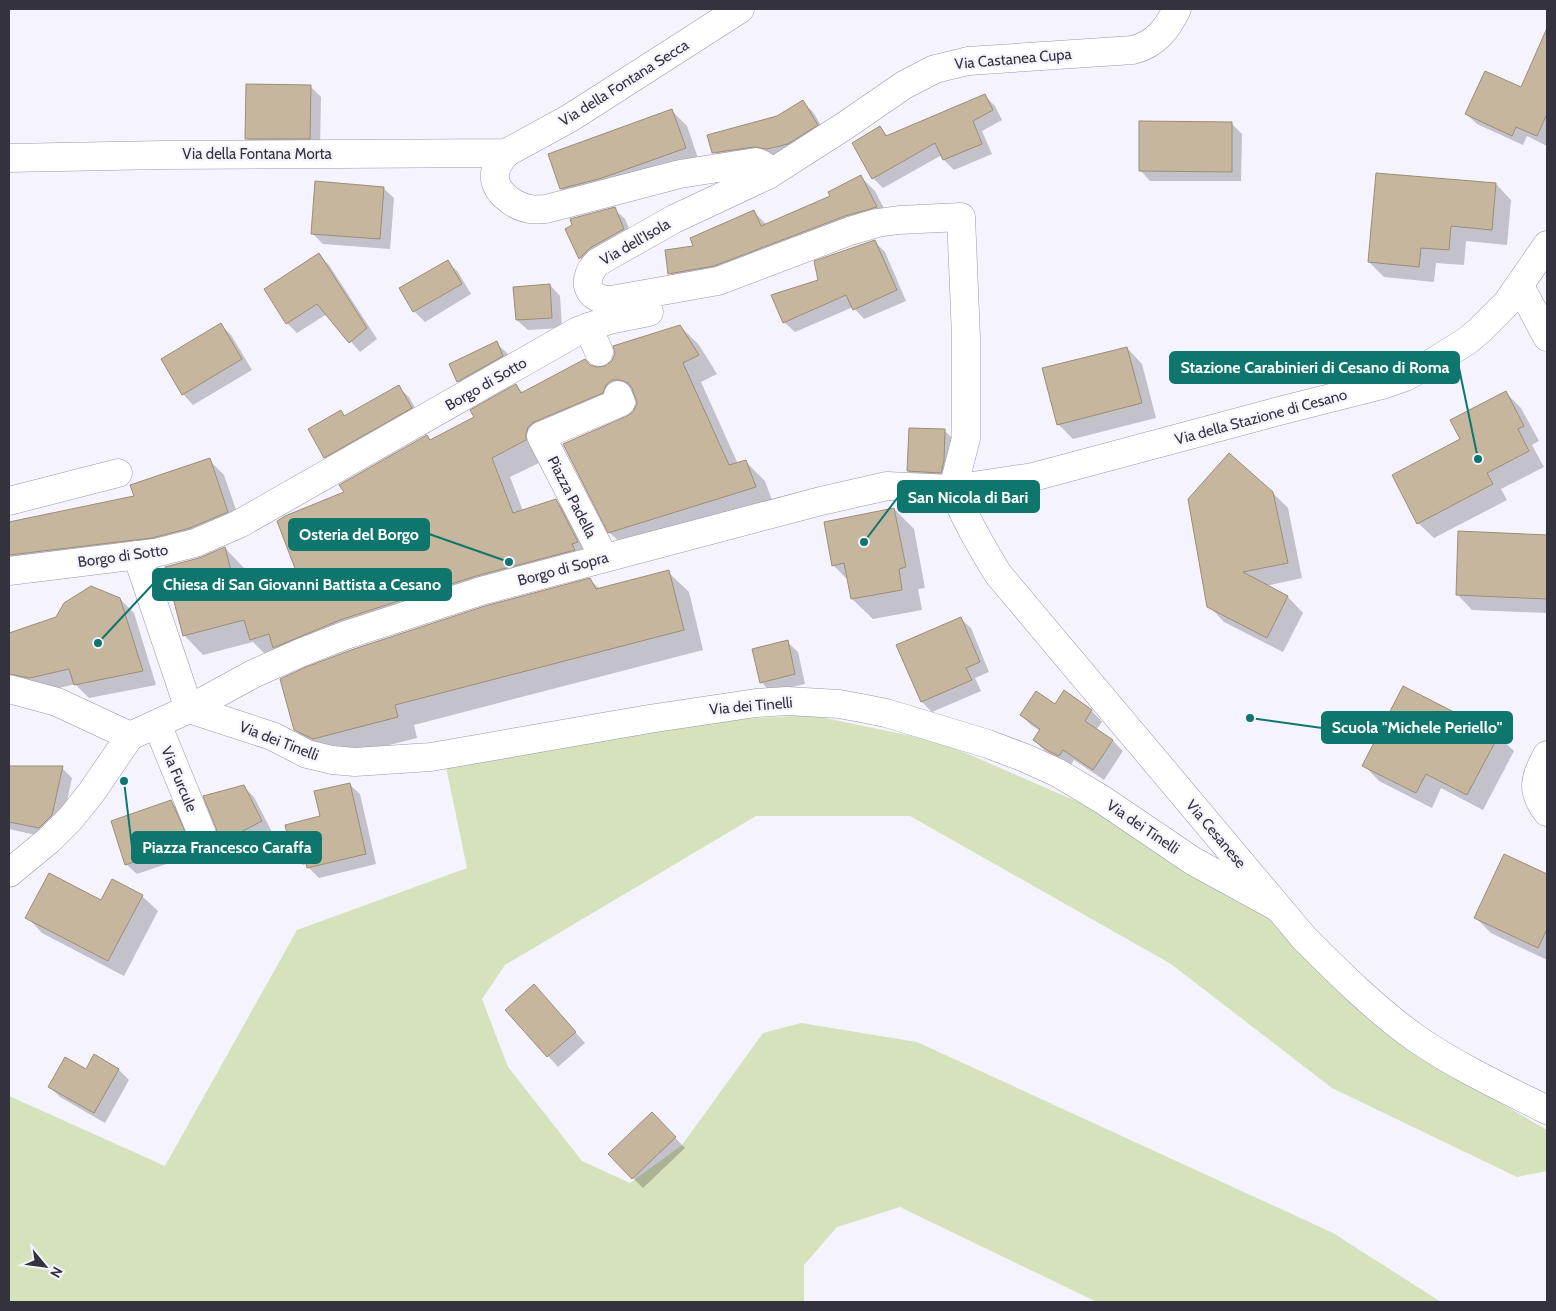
<svg xmlns="http://www.w3.org/2000/svg" width="1556" height="1311" font-family="Cabin,sans-serif">
  <style>
    .green { fill: #d5e2bb }
    .shadow { fill: #0003 }
    .building { fill: #c6b69e; stroke: #9c8d76 }
    .lines { fill: none; stroke-linecap: round; stroke-linejoin: round }
    .minor-casing { stroke: #9b96b0; stroke-width: 29 }
    .minor { stroke: #fff; stroke-width: 28 }
    .labels { text-anchor: middle; stroke-width: 4.5; stroke-linejoin: round; paint-order: stroke }
    .street-label { font-size: 15px; fill: #34323c; stroke: #f4f3fe }
    .leader { fill: none; stroke: #0f766e; stroke-width: 2 }
    .callout-dot { fill: #0f766e; stroke: #f4f3fe; stroke-width: 2 }
    .callout { fill: #0f766e; stroke: #0f766e; stroke-width: 2 }
    .callout-label { font-size: 16px; text-anchor: middle; font-weight: bold; fill: #fff }
  </style>
  <rect width="100%" height="100%" fill="#f4f3fe"/>
  <path class="green" d="M811,715L940,742L1097,810L1270,917L1466,1083L1547,1130V1171L1517,1177L1332,1088L1171,964L910,816H756L505,965L482,999L508,1067L582,1161L630,1183L682,1145L763,1033L801,1023L917,1042L1333,1233L1441,1302H1097L900,1207L837,1227L804,1265V1302H9V1096L165,1166L297,930L467,868L446,767L722,720Z"/>
  <g class="shadow">
    <path d="M1547,56V146L1527,136L1523,145L1477,124L1466,114L1522,89L1545,72Z"/>
    <path d="M310,86L321,97L320,148L257,149L247,138Z"/>
    <path d="M985,96L995,106L1002,120L982,131L992,154L954,170L944,160L942,155L883,188L873,178L880,128L888,136Z"/>
    <path d="M803,102L813,112L827,135L799,153L724,163L714,152Z"/>
    <path d="M672,111L687,126L700,164L577,204L561,189Z"/>
    <path d="M1232,124L1242,134L1241,181H1150L1140,170Z"/>
    <path d="M861,177L875,191L891,222L684,288L670,273L695,247L754,212L767,225L832,196Z"/>
    <path d="M1496,184L1511,200L1507,245L1466,241L1464,265L1436,263L1434,282L1384,277L1369,262Z"/>
    <path d="M383,188L394,198L390,249L323,244L312,233Z"/>
    <path d="M614,209L625,219L634,240L590,268L580,258L567,229Z"/>
    <path d="M874,241L885,252L906,301L864,319L853,307L795,332L784,322L820,280Z"/>
    <path d="M319,255L329,265L377,339L360,352L327,314L297,333L287,323Z"/>
    <path d="M447,261L458,272L471,294L425,322L414,311L401,289Z"/>
    <path d="M550,285L560,296L562,328L528,330L517,320Z"/>
    <path d="M221,325L231,335L252,370L193,405L183,394Z"/>
    <path d="M680,326L699,345L717,374L701,382L738,464L746,462L765,481L774,506L629,551L609,532L628,417L634,413L638,403L636,399H632L554,441L545,460L510,477L523,511L556,501L575,520L596,561L270,659L253,642L203,655L184,635L199,559L225,548L244,568L249,588L298,572L346,493L427,436L431,441L475,418L516,386L523,393L591,366L597,369L605,368Z"/>
    <path d="M496,343L507,353L513,366L469,391L458,381Z"/>
    <path d="M1127,348L1142,364L1156,418L1073,439L1058,424Z"/>
    <path d="M398,387L409,397L421,418L335,467L325,457L341,411L346,417Z"/>
    <path d="M1506,393L1521,408L1539,441L1532,445L1544,467L1501,489L1507,500L1434,538L1418,523L1462,440Z"/>
    <path d="M945,431L955,441L954,472L919,481L908,471Z"/>
    <path d="M209,460L224,475L242,527L9,580V523L135,497Z"/>
    <path d="M1272,492L1288,508L1302,578L1266,586L1288,597L1303,613L1283,652L1224,622L1209,606Z"/>
    <path d="M894,509L914,529L925,588L918,589L922,610L873,619L852,599L849,581L833,565Z"/>
    <path d="M1460,533L1547,536V613L1472,610L1457,594Z"/>
    <path d="M668,572L689,592L703,650L414,725L417,738L334,759L315,750L295,729L590,580L600,589Z"/>
    <path d="M120,599L134,613L156,685L89,698L75,684L44,692L23,687L9,673V634Z"/>
    <path d="M960,618L971,628L989,672L975,678L981,691L932,712L922,702Z"/>
    <path d="M787,642L798,652L805,684L771,692L761,682Z"/>
    <path d="M1065,692L1092,711L1102,722L1096,730L1113,741L1123,751L1104,780L1074,760L1070,766L1045,751L1034,740L1040,731L1031,725L1021,715L1056,706Z"/>
    <path d="M1498,736L1514,751L1483,810L1441,788L1432,808L1379,781L1364,765Z"/>
    <path d="M9,767L62,768L72,778L62,825L49,838L9,829Z"/>
    <path d="M349,784L360,794L376,864L319,878L308,867V864L303,865L293,855Z"/>
    <path d="M243,786L254,797L272,832L235,851L218,833Z"/>
    <path d="M171,802L181,812L199,853L137,874L126,864Z"/>
    <path d="M1505,855L1547,876V960L1491,933L1475,917Z"/>
    <path d="M142,896L158,911L124,976L42,933L27,917L102,902Z"/>
    <path d="M534,986L585,1043L558,1067L507,1010Z"/>
    <path d="M95,1056L119,1070L129,1080L105,1123L60,1097L49,1086L87,1071Z"/>
    <path d="M652,1114L685,1148L643,1188L633,1178Z"/>
  </g>
  <g class="building">
    <path d="M1547,28V114L1537,136L1516,127L1512,136L1465,114L1485,71L1521,87Z"/>
    <path d="M246,84L311,85L310,139H245Z"/>
    <path d="M985,94L993,110L973,121L982,144L943,160L935,143L872,179L852,143L880,126L886,136Z"/>
    <path d="M803,100L818,125L788,144L767,149L754,147L712,153L707,135L777,116Z"/>
    <path d="M672,109L686,148L602,178L560,189L548,154Z"/>
    <path d="M1139,121L1232,122V172L1139,171Z"/>
    <path d="M1376,173L1496,183L1492,230L1451,226L1449,250L1421,248L1419,267L1368,262Z"/>
    <path d="M861,175L877,207L845,216L714,266L668,274L665,250L693,246L690,238L754,210L761,226L830,196L828,192Z"/>
    <path d="M315,181L384,187L380,239L311,234Z"/>
    <path d="M615,207L624,229L590,248L579,259L565,229L572,225L570,219Z"/>
    <path d="M875,240L897,290L853,310L846,295L783,323L771,295L818,280L814,261Z"/>
    <path d="M319,253L367,328L349,343L317,304L286,324L264,289Z"/>
    <path d="M448,260L462,284L413,312L399,288Z"/>
    <path d="M550,284L552,318L516,320L513,287Z"/>
    <path d="M221,323L242,359L182,395L161,359Z"/>
    <path d="M680,325L699,355L683,363L729,465L746,460L756,487L608,533L563,444L627,416L633,412L637,403L632,388L628,383L620,380H612L606,385L603,393L534,422L528,427L526,434V440L492,458L513,513L556,499L578,542L572,544L575,550L476,576L340,620L273,648L269,634L250,640L244,620L183,636L165,567L199,558L225,547L236,591L296,571L277,521L285,516L344,492L339,485L427,435L430,440L474,417L470,410L516,384L521,393L585,359L590,365L597,367L605,366L612,361L615,353L613,346Z"/>
    <path d="M497,341L503,356L457,382L449,364Z"/>
    <path d="M1127,347L1142,403L1057,425L1042,368Z"/>
    <path d="M399,385L412,408L324,458L308,429L341,410L344,416Z"/>
    <path d="M1506,391L1524,426L1518,429L1529,451L1487,473L1493,484L1417,524L1392,475L1460,439L1450,420Z"/>
    <path d="M909,428L945,429L944,461L941,473L907,471Z"/>
    <path d="M1229,453L1273,492L1288,563L1243,572L1288,596L1267,638L1207,607L1188,499Z"/>
    <path d="M210,458L228,512L190,528L152,538L9,555V522L134,496L130,485Z"/>
    <path d="M894,508L906,567L899,569L902,590L851,599L844,563L832,566L824,522Z"/>
    <path d="M1458,531L1547,535V599L1456,595Z"/>
    <path d="M669,570L684,630L395,705L398,717L313,739L294,730L280,679L306,667L351,650L485,606L590,578L596,589Z"/>
    <path d="M91,586L120,598L143,671L74,685L69,669L30,678L9,674V633L56,617L64,603Z"/>
    <path d="M961,617L980,662L966,668L972,680L921,702L896,645Z"/>
    <path d="M788,640L795,674L760,683L752,649Z"/>
    <path d="M1403,686L1499,735L1467,795L1426,774L1416,793L1362,766Z"/>
    <path d="M1064,690L1092,710L1085,721L1113,740L1093,770L1063,750L1059,756L1050,752L1033,740L1040,729L1020,715L1036,691L1055,704Z"/>
    <path d="M9,766H63L52,815L39,828L9,822Z"/>
    <path d="M350,783L366,854L307,868L304,853L292,856L285,825L320,816L314,791Z"/>
    <path d="M244,785L262,821L224,841L219,833L217,834L216,828L203,796Z"/>
    <path d="M171,800L190,843L125,865L111,821Z"/>
    <path d="M1504,854L1547,874V929L1538,948L1474,918Z"/>
    <path d="M49,873L101,900L112,879L143,895L108,961L25,918Z"/>
    <path d="M534,984L576,1032L547,1057L505,1010Z"/>
    <path d="M94,1054L119,1069L94,1113L48,1087L65,1057L86,1069Z"/>
    <path d="M652,1112L676,1137L632,1179L608,1154Z"/>
  </g>
  <g class="lines">
    <g class="minor-casing">
      <g id="minor">
        <path d="M506,153C502,158 498,163 496,169C489,189 513,206 530,209C535,210 540,209 546,209L680,174L756,162C764,164 766,167 768,175L674,219L598,262C581,278 585,300 611,300L718,281L850,231L877,223L899,220L961,217L966,337V438L953,489"/>
        <path d="M9,158L163,155L506,153L570,118L740,9"/>
        <path d="M768,175L846,125L904,85L935,69L968,61L1133,50C1156,44 1167,29 1177,9"/>
        <path d="M1520,286L1547,337"/>
        <path d="M588,327L599,352"/>
        <path d="M953,489C965,519 981,546 998,574L1304,938C1339,973 1376,1010 1417,1039C1458,1067 1503,1088 1547,1110"/>
        <path d="M9,501L118,473"/>
        <path d="M137,555L189,709"/>
        <path d="M604,558L541,436L621,402L618,395"/>
        <path d="M9,571L155,553L195,543L239,524L578,331L609,320L649,312"/>
        <path d="M9,689L57,702L130,736"/>
        <path d="M189,709L272,736L307,754L332,760L355,762L431,757L649,719L756,703L787,701L839,704L861,708L886,713L988,744L1025,758L1058,773L1103,800L1193,861L1277,907"/>
        <path d="M157,724L202,834"/>
        <path d="M1547,755C1535,778 1530,790 1547,812"/>
        <path d="M9,873L49,840L71,818L91,793L130,736L189,709L253,674L300,653L346,635L481,591L821,501L887,486L953,489L1033,477L1287,409L1382,385L1405,377L1430,364L1467,341L1480,330L1507,303L1547,245"/>
      </g>
    </g>
    <use href="#minor" class="minor"/>
  </g>
  <g class="labels">
    <g class="street-label">
      <text transform="translate(1013 59) rotate(-5)" y="5">Via Castanea Cupa</text>
      <text transform="translate(624 83) rotate(-32)" y="5">Via della Fontana Secca</text>
      <text x="257" y="159">Via della Fontana Morta</text>
      <text transform="translate(635 242) rotate(-30)" y="5">Via dell'Isola</text>
      <text transform="translate(486 384) rotate(-30)" y="5">Borgo di Sotto</text>
      <text transform="translate(1261 417) rotate(-15)" y="5">Via della Stazione di Cesano</text>
      <text transform="translate(572 497) rotate(63)" y="5">Piazza Padella</text>
      <text transform="translate(123 556) rotate(-8)" y="5">Borgo di Sotto</text>
      <text transform="translate(563 569) rotate(-15)" y="5">Borgo di Sopra</text>
      <text transform="translate(751 706) rotate(-5)" y="5">Via dei Tinelli</text>
      <text transform="translate(279 741) rotate(21)" y="5">Via dei Tinelli</text>
      <text transform="translate(179 779) rotate(67)" y="5">Via Furcule</text>
      <text transform="translate(1143 827) rotate(34)" y="5">Via dei Tinelli</text>
      <text transform="translate(1216 834) rotate(50)" y="5">Via Cesanese</text>
    </g>
  </g>
  <path class="leader" d="M1478 459L1459 368M864 542L898 497M509 562L429 534M98 643L153 584M1250 718L1322 728M124 781L132 847"/>
  <g class="callout-dot">
    <circle cx="1478" cy="459" r="5"/>
    <circle cx="864" cy="542" r="5"/>
    <circle cx="509" cy="562" r="5"/>
    <circle cx="98" cy="643" r="5"/>
    <circle cx="1250" cy="718" r="5"/>
    <circle cx="124" cy="781" r="5"/>
  </g>
  <g class="callout">
    <rect x="1170" y="352" width="289" height="31" rx="5"/>
    <rect x="898" y="481" width="141" height="31" rx="5"/>
    <rect x="289" y="519" width="140" height="31" rx="5"/>
    <rect x="153" y="569" width="298" height="31" rx="5"/>
    <rect x="1322" y="712" width="190" height="31" rx="5"/>
    <rect x="132" y="832" width="189" height="31" rx="5"/>
  </g>
  <g class="callout-label">
    <text x="1315" y="373">Stazione Carabinieri di Cesano di Roma</text>
    <text x="968" y="503">San Nicola di Bari</text>
    <text x="359" y="540">Osteria del Borgo</text>
    <text x="302" y="590">Chiesa di San Giovanni Battista a Cesano</text>
    <text x="1417" y="733">Scuola "Michele Periello"</text>
    <text x="227" y="853">Piazza Francesco Caraffa</text>
  </g>
  <rect width="1556" height="1311" fill="none" stroke="#34323c" stroke-width="20"/>
  <g transform="translate(45 1266) rotate(119)" stroke="#f4f3fe" stroke-width="4" paint-order="stroke">
  <path d="M0-4L9 19L0 12L-9 19Z" fill="#34323c"/>
  <text y="-8" font-size="14" font-weight="bold" text-anchor="middle" fill="#34323c">N</text>
  </g>
</svg>
